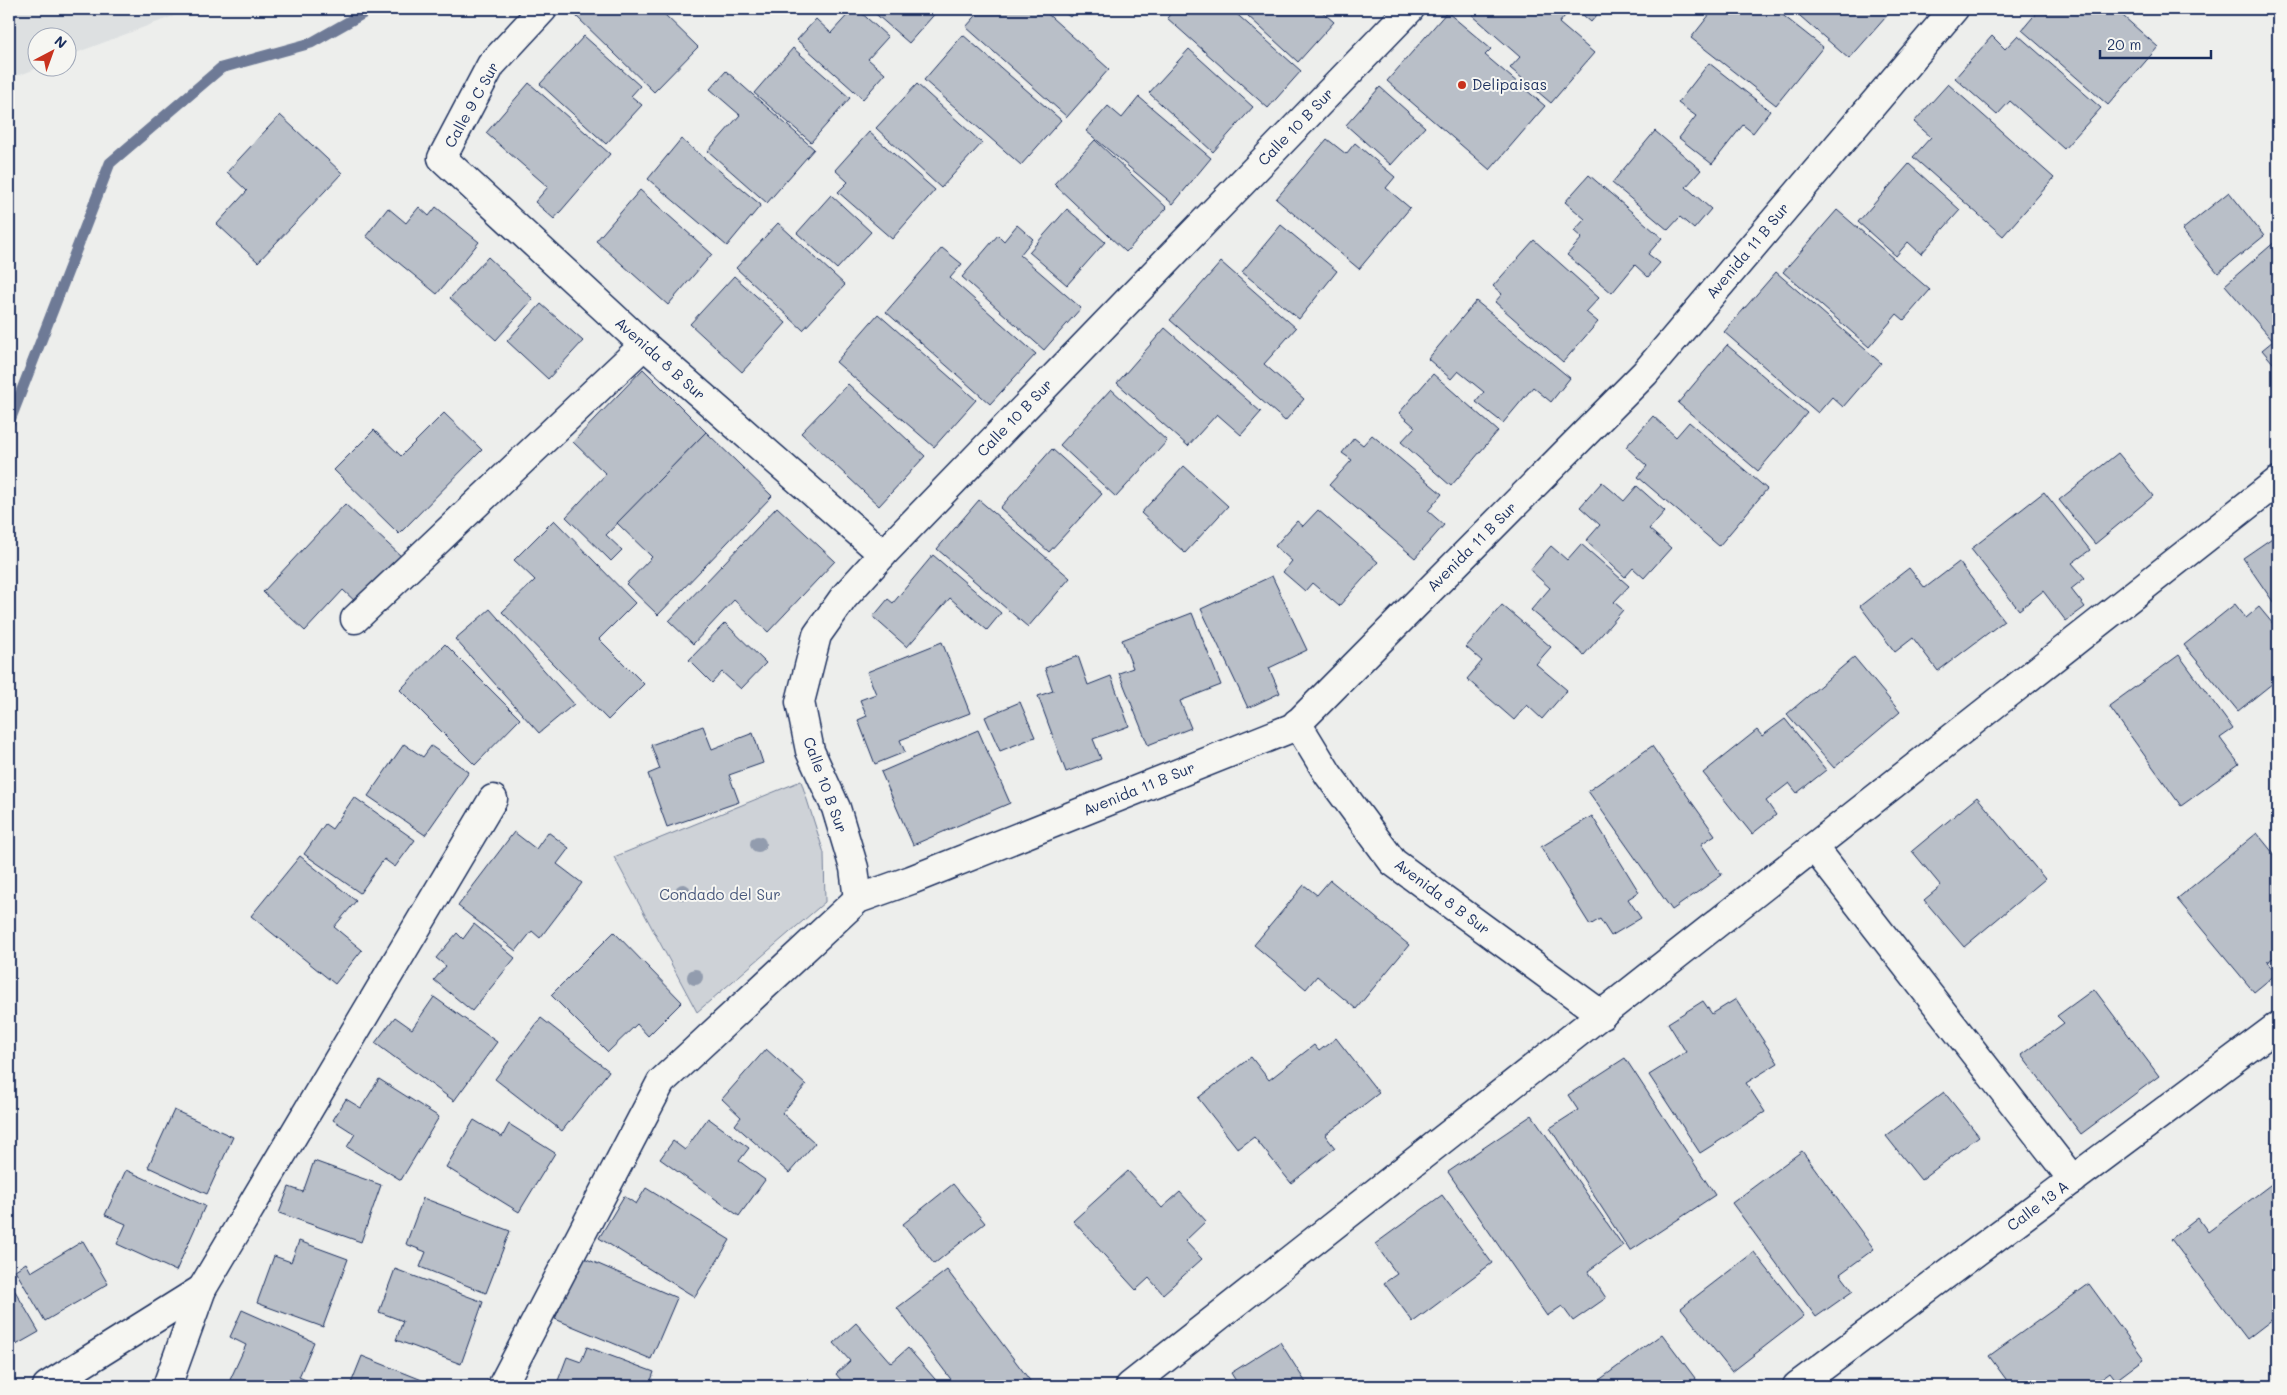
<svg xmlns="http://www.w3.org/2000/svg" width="2287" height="1395" font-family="Mali,sans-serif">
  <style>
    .built { fill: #dde0e1 }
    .green { fill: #ced2d7; stroke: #74809a }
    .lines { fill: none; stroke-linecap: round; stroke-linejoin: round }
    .stream { stroke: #6e7a96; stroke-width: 11 }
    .building { fill: #b9bfc8; stroke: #1b2f5e }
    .minor-casing { stroke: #1b2f5e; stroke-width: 31 }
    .minor { stroke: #f6f6f2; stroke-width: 28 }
    .tree { fill: #929cae }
    .poi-dot { fill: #c8321e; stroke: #f6f6f2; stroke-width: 2 }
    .labels { text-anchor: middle; stroke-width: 4; stroke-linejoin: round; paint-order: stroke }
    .poi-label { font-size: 15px; fill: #1b2f5e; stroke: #f6f6f2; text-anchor: start }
    .street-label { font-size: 15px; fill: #1b2f5e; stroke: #f6f6f2 }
    .park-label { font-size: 15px; fill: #48587c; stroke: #f6f6f2 }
  </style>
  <rect width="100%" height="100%" fill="#edeeec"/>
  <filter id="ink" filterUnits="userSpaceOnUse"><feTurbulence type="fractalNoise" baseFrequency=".02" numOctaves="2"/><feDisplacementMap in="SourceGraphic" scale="10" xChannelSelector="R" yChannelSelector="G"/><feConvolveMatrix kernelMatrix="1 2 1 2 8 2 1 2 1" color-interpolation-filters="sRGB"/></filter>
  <g filter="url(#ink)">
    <path class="built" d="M9,9H192L68,56V38H38V68L20,75L9,74Z"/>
    <path class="green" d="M801,781L824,853L825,902L697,1012L614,857Z"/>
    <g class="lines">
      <path class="stream" d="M9,423L110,163L221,68L311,43L371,9"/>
    </g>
    <g class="building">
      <path d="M580,9H659L698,47L654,92L574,14Z"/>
      <path d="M853,9H857L888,37L868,59L885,74L863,99L797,40L816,19L831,33Z"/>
      <path d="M870,9H939L909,43Z"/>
      <path d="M982,9H1042L1109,69L1067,117L966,27Z"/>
      <path d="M1060,9H1077L1070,17Z"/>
      <path d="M1175,9H1231L1301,71L1268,108L1167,18Z"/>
      <path d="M1254,9H1319L1334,22L1298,62L1248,16Z"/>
      <path d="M1477,9H1569L1570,10L1559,23L1594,53L1551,103L1510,68L1520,57L1472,15Z"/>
      <path d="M1576,9H1602L1591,22Z"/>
      <path d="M1607,9H1620L1614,15Z"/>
      <path d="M1714,9H1775L1823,47L1776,105L1691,38Z"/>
      <path d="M1792,9H1893L1849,59Z"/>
      <path d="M2036,9H2115L2158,47L2108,105L2022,30L2038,11Z"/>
      <path d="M1447,12L1491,49L1485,55L1545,106L1490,170L1387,81Z"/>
      <path d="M963,35L1061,120L1021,165L924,80Z"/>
      <path d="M2018,35L2101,108L2064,149L2010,101L1997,115L1955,78L1992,36L2005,49Z"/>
      <path d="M584,36L640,86L631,96L642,105L606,144L540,84Z"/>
      <path d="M793,48L850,98L811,142L754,93Z"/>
      <path d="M1189,49L1253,107L1213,152L1149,93Z"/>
      <path d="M1709,63L1770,111L1753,133L1743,125L1712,164L1679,138L1696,116L1678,103Z"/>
      <path d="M726,71L814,149L767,203L708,151L740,115L710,89Z"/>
      <path d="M529,83L610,154L554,219L535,202L548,187L486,133Z"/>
      <path d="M917,84L982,143L941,188L876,128Z"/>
      <path d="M1948,84L2054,178L2003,236L1913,157L1931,137L1914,122Z"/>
      <path d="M1380,87L1425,127L1391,165L1346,125Z"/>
      <path d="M1139,97L1211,158L1173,204L1086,131L1108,106L1122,118Z"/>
      <path d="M280,115L342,173L258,262L217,224L247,191L227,172Z"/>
      <path d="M1655,131L1701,170L1686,187L1711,209L1694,229L1680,217L1668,230L1612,183Z"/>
      <path d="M869,132L935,190L892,239L838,192L848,182L835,170Z"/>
      <path d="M681,139L761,205L727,246L648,179Z"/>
      <path d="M1327,139L1346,154L1355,143L1395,177L1386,188L1410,208L1359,269L1276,199Z"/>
      <path d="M1095,140L1167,208L1126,252L1054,184Z"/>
      <path d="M1909,164L1960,210L1921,254L1908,242L1896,256L1858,222Z"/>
      <path d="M1589,175L1662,238L1648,254L1660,263L1648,277L1635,265L1612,293L1567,255L1582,238L1574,231L1585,219L1565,202Z"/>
      <path d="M640,190L712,254L668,305L596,241Z"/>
      <path d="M2229,192L2264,236L2218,273L2182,230Z"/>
      <path d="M831,195L871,232L837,269L797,233Z"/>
      <path d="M419,207L429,216L436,207L479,242L437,294L366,236L388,208L406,223Z"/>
      <path d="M1067,209L1105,242L1067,285L1029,252Z"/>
      <path d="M1837,210L1930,290L1904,320L1897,314L1869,347L1783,272Z"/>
      <path d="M778,223L845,285L803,330L736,268Z"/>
      <path d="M1017,225L1033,239L1020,255L1081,308L1044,350L962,277L998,235L1004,241Z"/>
      <path d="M1281,225L1337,271L1299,319L1242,272Z"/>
      <path d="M1534,240L1599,298L1586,312L1598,322L1563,362L1495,302L1502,294L1493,286Z"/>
      <path d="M2277,240L2278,241V369L2262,350L2273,341L2225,285Z"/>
      <path d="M942,248L962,264L950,278L1036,354L990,404L886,312Z"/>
      <path d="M488,257L533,299L496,340L450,298Z"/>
      <path d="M1221,262L1296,328L1264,364L1304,399L1285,421L1170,320Z"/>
      <path d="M1776,272L1881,363L1843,407L1832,397L1818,413L1724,332Z"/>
      <path d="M734,276L786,323L742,372L690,324Z"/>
      <path d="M1476,301L1570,378L1551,402L1533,387L1503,423L1476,402L1484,392L1458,371L1451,379L1428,359Z"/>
      <path d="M541,304L583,341L548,379L507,341Z"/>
      <path d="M878,314L976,400L934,447L836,362Z"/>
      <path d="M1165,328L1261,412L1241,435L1217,414L1188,446L1117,383Z"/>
      <path d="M1727,345L1807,413L1758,471L1678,403Z"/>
      <path d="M643,369L706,432L606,535L622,550L611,561L566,517L606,474L573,442Z"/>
      <path d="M1433,374L1498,431L1451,486L1401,442L1415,427L1399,413Z"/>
      <path d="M848,384L925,456L879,506L801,433Z"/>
      <path d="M1111,389L1167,441L1116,497L1060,445Z"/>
      <path d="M444,413L482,450L399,534L334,470L374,430L401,456Z"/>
      <path d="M1653,416L1676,437L1689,422L1767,489L1719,546L1638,477L1647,466L1626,447Z"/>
      <path d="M706,432L772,496L658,615L626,584L652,557L617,523Z"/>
      <path d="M1372,435L1442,494L1428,511L1444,525L1415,558L1329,485L1352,460L1342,453L1354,438L1363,445Z"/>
      <path d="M1052,449L1102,494L1049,552L1000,508Z"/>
      <path d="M2118,453L2153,496L2095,544L2059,500Z"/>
      <path d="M1184,466L1228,506L1185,553L1141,513Z"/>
      <path d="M1602,482L1624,501L1637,486L1665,511L1649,529L1671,548L1644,578L1633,568L1625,577L1586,541L1600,525L1580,507Z"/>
      <path d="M2044,492L2090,550L2072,563L2085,578L2071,589L2085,607L2066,621L2043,591L2019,610L1971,549Z"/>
      <path d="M979,500L1070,578L1028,627L937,549Z"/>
      <path d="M345,504L402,557L358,604L343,590L305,631L263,592Z"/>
      <path d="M777,507L835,561L768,632L734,600L693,644L669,621Z"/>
      <path d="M1318,510L1378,562L1339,606L1312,583L1305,591L1283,572L1292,561L1275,546L1297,521L1303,526Z"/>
      <path d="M554,520L635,603L599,639L644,684L608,720L502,612L535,580L514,560Z"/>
      <path d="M2278,534V609L2243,558Z"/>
      <path d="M1581,544L1629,586L1614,602L1623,610L1584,655L1531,610L1550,588L1530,570L1551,546L1567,560Z"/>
      <path d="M933,555L1001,613L987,630L950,598L907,647L873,617L888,599L893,603Z"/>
      <path d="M1959,562L2004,621L1938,671L1913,638L1895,652L1860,606L1909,568L1925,588Z"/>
      <path d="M1272,576L1307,650L1269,668L1280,693L1248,708L1201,609Z"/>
      <path d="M2235,604L2246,618L2259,607L2278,630V679L2238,711L2184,645Z"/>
      <path d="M1502,605L1551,647L1536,664L1567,690L1542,719L1527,705L1514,720L1467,679L1482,661L1466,647Z"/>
      <path d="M490,609L574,704L539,733L455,639Z"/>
      <path d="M1192,613L1221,685L1180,701L1191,728L1148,745L1119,673L1133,668L1122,640Z"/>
      <path d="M725,623L766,663L741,689L722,672L712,683L689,660Z"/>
      <path d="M942,642L970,713L900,740L905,752L875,764L858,720L867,716L860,700L876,694L867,672Z"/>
      <path d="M445,644L520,719L475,765L400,690Z"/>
      <path d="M2179,655L2233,729L2220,738L2239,764L2181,806L2109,706Z"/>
      <path d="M1078,656L1088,685L1111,676L1129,726L1093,739L1101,759L1066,772L1038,696L1053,691L1045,668Z"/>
      <path d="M1854,657L1900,712L1834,768L1787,714Z"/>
      <path d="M1020,702L1035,737L1000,751L985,717Z"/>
      <path d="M1785,719L1826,770L1797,793L1789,783L1766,801L1776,815L1752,834L1703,773L1757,730L1762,736Z"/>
      <path d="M703,726L712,749L753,733L763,763L729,775L739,802L667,827L648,774L660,769L651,745Z"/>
      <path d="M978,730L1010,803L913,845L881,772Z"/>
      <path d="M404,744L423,757L431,746L469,772L425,835L368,796Z"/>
      <path d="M1652,746L1715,835L1701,844L1722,875L1672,910L1588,791Z"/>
      <path d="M354,797L415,840L395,867L384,859L360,893L304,854L325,824L332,829Z"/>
      <path d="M1977,797L2045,879L1964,947L1924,900L1941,886L1912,851Z"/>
      <path d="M1592,816L1639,892L1628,899L1641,918L1611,936L1600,919L1590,925L1541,847Z"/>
      <path d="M514,832L536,849L548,832L569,848L557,864L582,883L540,938L532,931L516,951L458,906Z"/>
      <path d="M2257,833L2278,859V955L2267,962L2276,974L2254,992L2177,899Z"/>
      <path d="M300,856L356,901L334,927L362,950L335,984L251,916Z"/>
      <path d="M1330,880L1409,945L1356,1009L1317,976L1306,989L1254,945L1304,885L1317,895Z"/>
      <path d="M474,924L515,958L472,1011L434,980L446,966L436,958L457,933L463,939Z"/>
      <path d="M614,932L682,1002L648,1036L637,1024L608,1052L551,995Z"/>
      <path d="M2094,989L2159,1076L2081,1134L2021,1055L2064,1023L2057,1016Z"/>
      <path d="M434,997L497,1042L454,1101L375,1043L395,1017L412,1029Z"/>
      <path d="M1736,999L1778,1063L1746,1083L1765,1112L1700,1153L1649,1075L1686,1052L1668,1023L1703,1001L1712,1014Z"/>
      <path d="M541,1018L609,1071L562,1131L495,1079Z"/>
      <path d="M1336,1038L1379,1093L1325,1135L1335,1148L1291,1183L1254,1137L1238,1149L1198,1098L1251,1057L1269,1080L1314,1045L1319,1051Z"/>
      <path d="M766,1049L806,1085L782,1113L815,1143L789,1173L735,1125L741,1117L722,1099Z"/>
      <path d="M1625,1058L1715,1195L1630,1251L1550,1128L1578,1110L1568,1095Z"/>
      <path d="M379,1079L439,1117L401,1180L347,1147L355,1134L333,1120L346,1099L361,1108Z"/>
      <path d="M1944,1092L1979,1136L1921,1180L1886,1136Z"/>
      <path d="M174,1110L233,1137L207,1194L148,1167Z"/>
      <path d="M1532,1115L1623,1246L1588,1271L1606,1298L1573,1321L1562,1306L1547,1316L1448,1172Z"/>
      <path d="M708,1118L749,1148L739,1161L765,1180L739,1216L660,1159L673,1141L685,1150Z"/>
      <path d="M474,1120L502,1137L509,1124L555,1153L519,1212L446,1167Z"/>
      <path d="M1802,1151L1874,1249L1840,1274L1853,1291L1816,1317L1732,1203Z"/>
      <path d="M314,1161L381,1185L361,1242L279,1213L289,1187L303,1192Z"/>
      <path d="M126,1170L205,1206L176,1271L117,1244L126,1224L105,1215Z"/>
      <path d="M1128,1171L1162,1208L1180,1192L1206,1221L1185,1241L1202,1259L1163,1294L1149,1278L1136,1290L1073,1221Z"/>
      <path d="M2278,1179V1315L2247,1339L2171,1239L2198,1218L2208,1232Z"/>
      <path d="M953,1184L985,1223L934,1264L903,1224Z"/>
      <path d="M646,1188L730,1240L695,1297L599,1238L624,1196L636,1204Z"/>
      <path d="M1442,1195L1492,1263L1413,1322L1384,1283L1397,1274L1375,1244Z"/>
      <path d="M423,1198L510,1231L486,1293L420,1267L426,1252L406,1244Z"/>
      <path d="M83,1241L108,1284L45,1321L15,1270L26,1263L31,1272Z"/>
      <path d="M299,1241L348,1259L323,1327L257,1303L274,1256L291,1262Z"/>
      <path d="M1754,1252L1804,1316L1732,1372L1681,1308Z"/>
      <path d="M582,1257L677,1298L651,1359L555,1319Z"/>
      <path d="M395,1269L483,1302L461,1364L396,1340L403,1321L379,1312Z"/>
      <path d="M947,1270L1034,1386H956L897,1308Z"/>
      <path d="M2089,1284L2144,1359L2116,1380L2110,1372L2091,1386H2011L1989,1356Z"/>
      <path d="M15,1291L39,1332L9,1349V1295Z"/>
      <path d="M242,1310L314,1342L299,1377L319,1386H240L229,1382L246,1345L230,1337Z"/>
      <path d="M856,1323L891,1363L908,1348L941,1386H846L836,1374L850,1361L834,1343Z"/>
      <path d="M1662,1334L1701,1386H1591Z"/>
      <path d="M1280,1342L1308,1386H1239L1231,1373Z"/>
      <path d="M587,1347L654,1372L649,1386H543L545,1382L556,1386L567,1357L581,1362Z"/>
      <path d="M362,1356L437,1386H350Z"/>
    </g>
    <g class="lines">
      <g class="minor-casing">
        <g id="minor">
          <path d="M543,9L491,65L442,158L644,345L883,554"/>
          <path d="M355,619L644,345"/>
          <path d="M1297,723L1328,774L1393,862L1602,1015"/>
          <path d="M1814,847L2073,1180"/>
          <path d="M858,899L854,868L836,808L810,751L800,702L817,635L844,597L883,554L1410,9"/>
          <path d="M47,1386L202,1289"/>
          <path d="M167,1386L202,1289L493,799"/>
          <path d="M502,1386L661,1082L858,899L911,880L1294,727L1645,373L1954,9"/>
          <path d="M1130,1386L2278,481"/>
          <path d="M1797,1386L2278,1026"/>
        </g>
      </g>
      <use href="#minor" class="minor"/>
    </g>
    <g class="tree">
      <circle cx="758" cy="844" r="8"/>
      <circle cx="683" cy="892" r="8"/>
      <circle cx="695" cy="977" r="8"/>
    </g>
  </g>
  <circle class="poi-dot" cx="1462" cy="85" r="5"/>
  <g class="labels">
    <g class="poi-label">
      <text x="1472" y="90">Delipaisas</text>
    </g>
    <g class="street-label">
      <text transform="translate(472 105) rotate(-61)" y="5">Calle 9 C Sur</text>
      <text transform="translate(1296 127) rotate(-46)" y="5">Calle 10 B Sur</text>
      <text transform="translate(1748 251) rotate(-50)" y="5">Avenida 11 B Sur</text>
      <text transform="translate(660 359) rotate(42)" y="5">Avenida 8 B Sur</text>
      <text transform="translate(1015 418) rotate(-46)" y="5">Calle 10 B Sur</text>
      <text transform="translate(1472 547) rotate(-45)" y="5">Avenida 11 B Sur</text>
      <text transform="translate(825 785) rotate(70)" y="5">Calle 10 B Sur</text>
      <text transform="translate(1139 789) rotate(-22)" y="5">Avenida 11 B Sur</text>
      <text transform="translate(1442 897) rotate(37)" y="5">Avenida 8 B Sur</text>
      <text transform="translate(2038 1206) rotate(-37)" y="5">Calle 13 A</text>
    </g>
    <g class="park-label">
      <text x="720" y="900">Condado del Sur</text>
    </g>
  </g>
  <rect width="2287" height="1395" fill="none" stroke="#f6f6f2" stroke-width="30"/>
  <rect x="15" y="15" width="2257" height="1365" fill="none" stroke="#1b2f5e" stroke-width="2" filter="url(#ink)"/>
  <g transform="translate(52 52) rotate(41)"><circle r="24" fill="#f6f6f2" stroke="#9ea6b7"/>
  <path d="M0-4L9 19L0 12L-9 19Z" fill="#c8321e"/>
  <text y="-8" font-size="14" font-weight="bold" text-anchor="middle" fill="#1b2f5e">N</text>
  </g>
  <path d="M2100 50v8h111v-8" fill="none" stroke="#1b2f5e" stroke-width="2.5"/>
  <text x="2107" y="50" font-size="15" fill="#1b2f5e" stroke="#f6f6f2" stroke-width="4" paint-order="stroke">20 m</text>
</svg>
